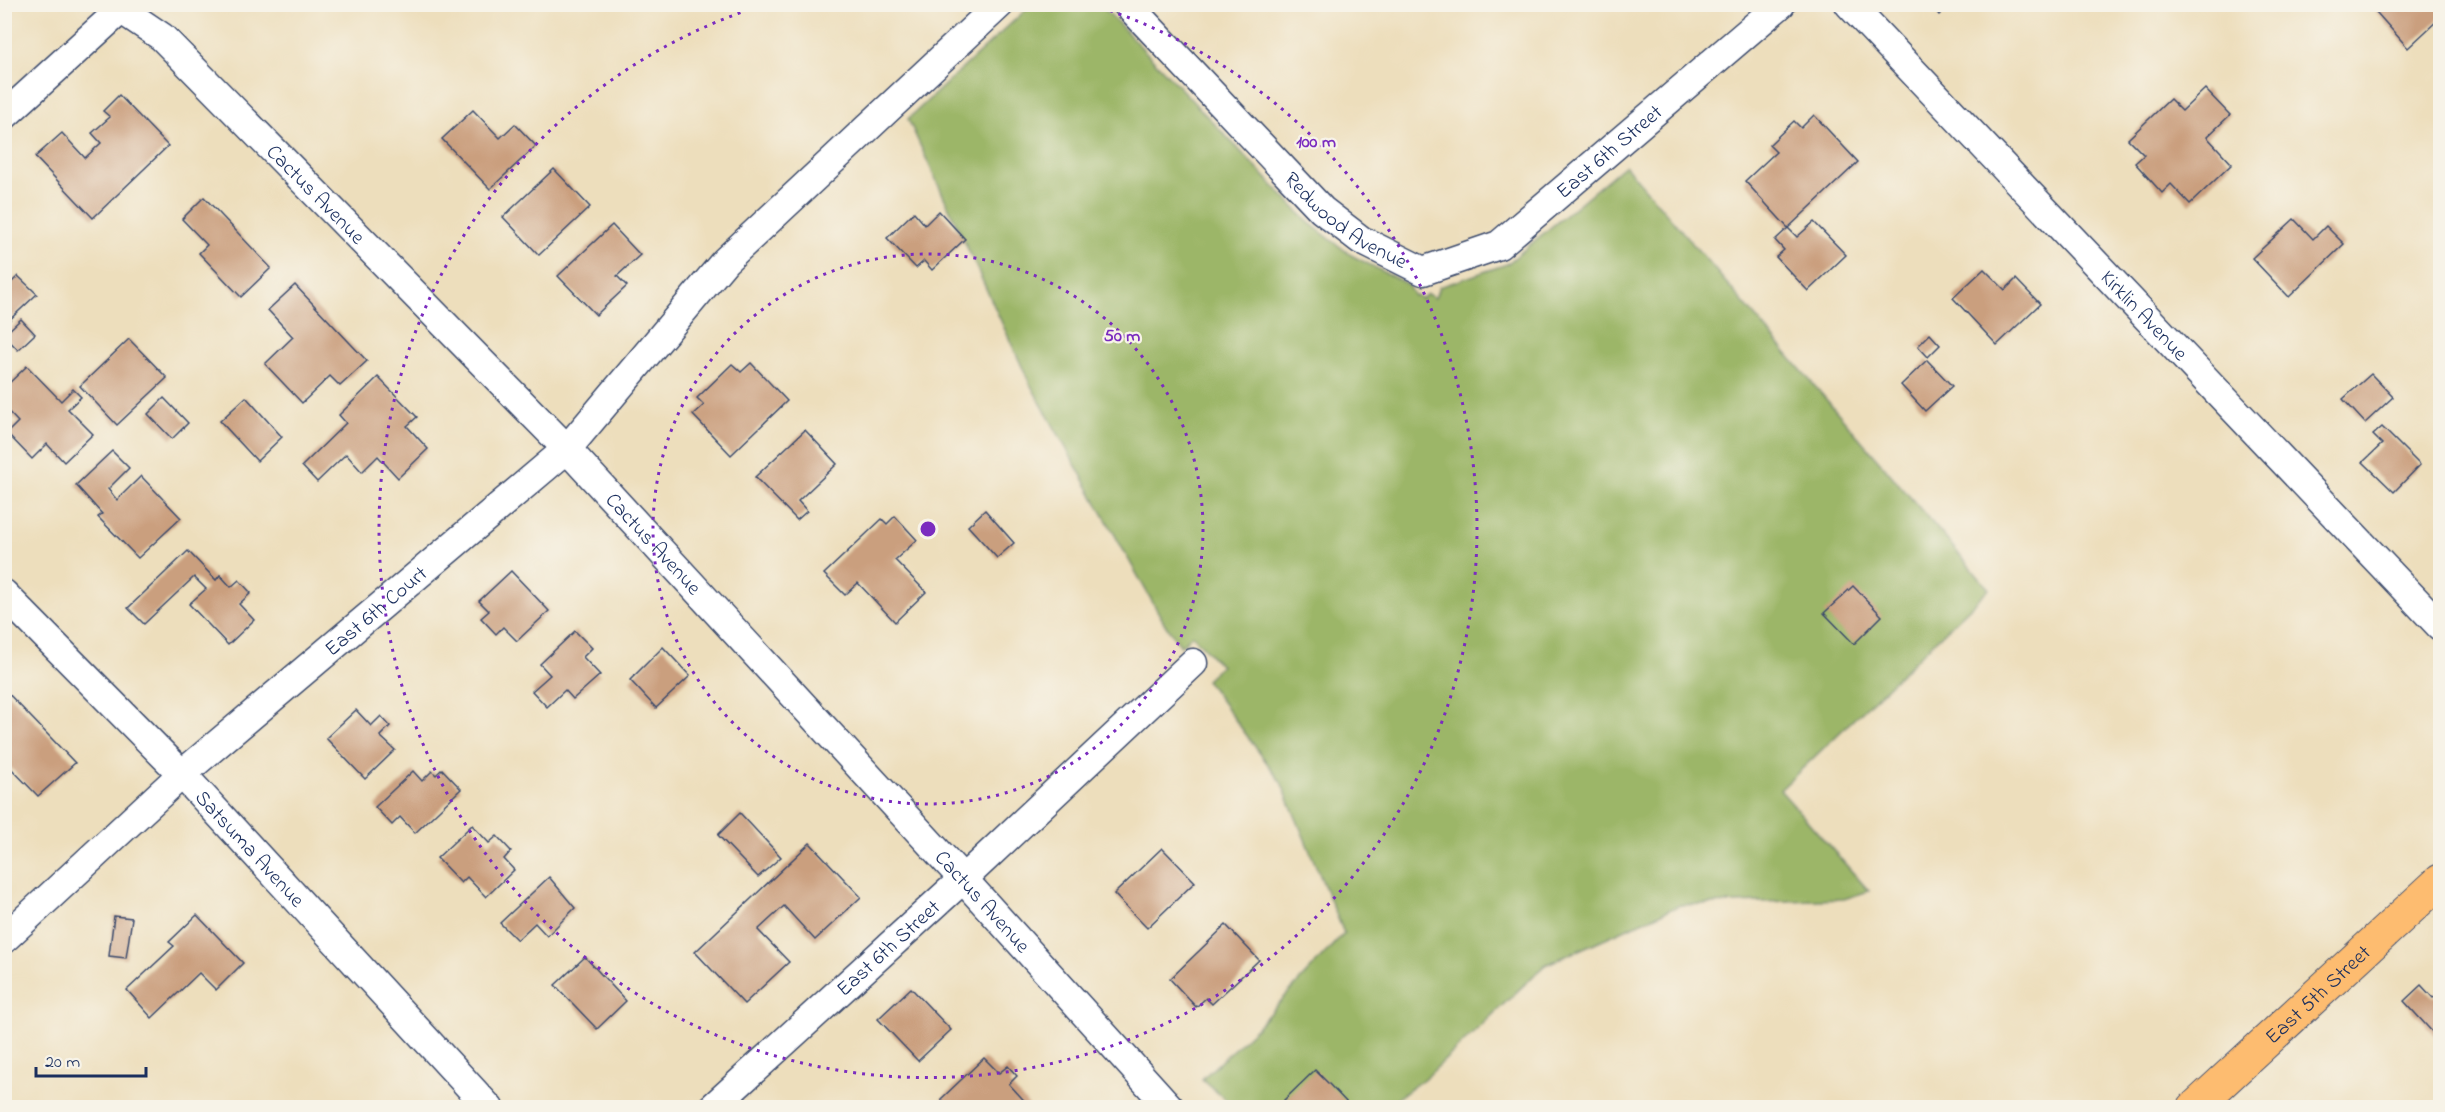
<svg xmlns="http://www.w3.org/2000/svg" width="2445" height="1112" font-family="'Indie Flower',sans-serif">
  <style>
    .forest { fill: #9cb667; stroke: #5c7262; stroke-width: 1.5 }
    .building { fill: #ca9f7e }
    .lines { fill: none; stroke-linecap: round; stroke-linejoin: round }
    .minor-casing { stroke: #3a496c; stroke-width: 31 }
    .primary-casing { stroke: #3a496c; stroke-width: 35 }
    .minor { stroke: #fff; stroke-width: 28 }
    .primary { stroke: #fdbc70; stroke-width: 33 }
    .ring { fill: none; stroke: #7b2cbf; stroke-width: 3; stroke-dasharray: 3 6 }
    .labels { text-anchor: middle; stroke-width: 4.5; stroke-linejoin: round; paint-order: stroke }
    .street-label { font-size: 21px; fill: #1b2f5e; stroke: #f7f3e8 }
    .centre { fill: #7b2cbf; stroke: #f7f3e8; stroke-width: 3 }
    .ring-label { font-size: 18px; text-anchor: middle; font-weight: bold; fill: #7b2cbf; stroke: #f7f3e8; stroke-width: 4.5; stroke-linejoin: round; paint-order: stroke }
  </style>
  <rect width="100%" height="100%" fill="#f7f3e8"/>
  <filter id="ink" filterUnits="userSpaceOnUse"><feTurbulence type="fractalNoise" baseFrequency=".0167" numOctaves="2"/><feDisplacementMap in="SourceGraphic" scale="12" xChannelSelector="R" yChannelSelector="G"/><feConvolveMatrix kernelMatrix="1 2 1 2 8 2 1 2 1" color-interpolation-filters="sRGB"/></filter>
  <filter id="wash" filterUnits="userSpaceOnUse"><feTurbulence type="fractalNoise" baseFrequency=".008" numOctaves="4" result="noise"/><feDisplacementMap in="SourceGraphic" scale="24" xChannelSelector="R" yChannelSelector="G"/><feGaussianBlur stdDeviation="1.35" result="paint"/><feColorMatrix in="noise" values="0 0 0 0 0 0 0 0 0 0 0 0 0 0 0 0 0 1.4 0 .05"/><feComposite in="paint" operator="in"/></filter>
  <g filter="url(#wash)">
    <rect width="100%" height="100%" fill="#eddebc"/>
    <path class="forest" d="M1031,5H1101L1308,222L1351,255L1407,284L1414,296L1417,295L1421,299L1427,294L1435,298L1439,287L1507,264L1625,165L1989,589L1780,790L1869,891L1844,899L1680,905L1545,965L1429,1075L1385,1107H1234L1202,1079L1255,1029L1344,933L1281,782L1206,680L1221,666L1192,635L1181,646L1166,626L1030,384L908,119Z"/>
    <g id="blocks">
      <g class="building">
        <path d="M1930,4H1951L1939,15Z"/>
        <path d="M2369,4H2440V18L2408,48Z"/>
        <path d="M2205,89L2230,115L2207,137L2232,164L2190,204L2171,184L2162,193L2135,163L2144,155L2128,139L2170,99L2182,111Z"/>
        <path d="M119,95L168,146L93,218L35,157L62,133L85,158L101,143L92,133L110,117L103,111Z"/>
        <path d="M473,110L500,138L515,124L536,146L490,189L442,139Z"/>
        <path d="M1814,115L1858,162L1788,228L1745,181L1776,152L1769,145L1794,121L1801,128Z"/>
        <path d="M554,169L590,207L539,255L503,217Z"/>
        <path d="M204,197L271,268L241,297L199,253L207,245L182,219Z"/>
        <path d="M939,211L965,239L932,270L924,261L916,268L887,238L914,212L925,225Z"/>
        <path d="M2294,219L2313,239L2326,226L2344,244L2289,297L2252,258Z"/>
        <path d="M1814,222L1846,255L1808,291L1776,257L1784,250L1775,240L1788,228L1797,237Z"/>
        <path d="M612,225L640,255L617,276L627,286L596,315L558,276Z"/>
        <path d="M1984,269L2005,290L2016,279L2040,304L1997,345L1953,298Z"/>
        <path d="M4,274L12,282L18,276L37,294L4,325Z"/>
        <path d="M295,285L367,361L340,386L330,376L302,403L265,364L293,337L268,310Z"/>
        <path d="M21,319L35,334L18,350L4,335Z"/>
        <path d="M1930,334L1940,345L1928,357L1918,346Z"/>
        <path d="M129,339L167,378L117,425L80,386Z"/>
        <path d="M1927,360L1952,386L1925,411L1901,385Z"/>
        <path d="M751,363L787,401L731,455L693,415L704,405L697,398L732,364L741,372Z"/>
        <path d="M27,366L61,401L73,389L81,397L68,409L93,434L64,462L47,444L32,459L7,433L18,422L4,407V388Z"/>
        <path d="M2371,374L2393,397L2365,423L2343,399Z"/>
        <path d="M378,377L417,417L407,426L428,449L398,478L378,456L362,472L346,454L317,482L302,466L346,423L339,415Z"/>
        <path d="M246,397L282,437L257,461L220,421Z"/>
        <path d="M164,398L188,423L172,439L148,414Z"/>
        <path d="M2382,427L2420,465L2394,492L2363,462L2382,444L2373,435Z"/>
        <path d="M805,430L837,464L798,501L807,511L797,520L755,477Z"/>
        <path d="M112,451L129,468L108,489L117,500L141,476L181,518L138,558L98,517L102,514L76,485Z"/>
        <path d="M985,510L1014,543L997,558L968,526Z"/>
        <path d="M895,516L917,540L895,560L926,592L895,622L858,583L845,595L824,574L882,519L887,524Z"/>
        <path d="M188,551L216,580L220,575L231,587L239,580L251,593L239,604L254,620L228,645L189,604L206,589L194,577L144,624L128,608Z"/>
        <path d="M511,571L549,611L517,641L503,627L496,634L481,618L489,611L479,601Z"/>
        <path d="M1853,586L1882,616L1854,644L1824,613Z"/>
        <path d="M575,631L592,648L583,657L600,675L573,699L565,690L547,707L532,691L550,675L540,664Z"/>
        <path d="M663,647L690,676L656,708L630,680Z"/>
        <path d="M4,689L75,763L38,796L4,761Z"/>
        <path d="M356,710L371,726L381,716L390,726L380,736L395,750L365,779L326,738Z"/>
        <path d="M442,769L461,789L415,833L400,817L392,825L375,807L413,771L422,781L432,771L436,775Z"/>
        <path d="M740,813L781,857L758,877L718,835Z"/>
        <path d="M472,825L489,843L497,836L511,851L504,859L514,870L486,897L467,877L461,883L437,858Z"/>
        <path d="M810,843L861,897L815,940L784,906L758,930L789,962L744,1004L695,952Z"/>
        <path d="M1162,848L1195,882L1147,928L1114,894Z"/>
        <path d="M549,877L575,908L547,936L535,923L517,940L500,923Z"/>
        <path d="M197,915L243,963L216,990L199,973L152,1018L127,990L174,946L169,942Z"/>
        <path d="M114,916L132,918L126,958L109,956Z"/>
        <path d="M1226,925L1259,960L1212,1004L1206,998L1196,1007L1170,979Z"/>
        <path d="M585,957L626,1001L597,1029L555,985Z"/>
        <path d="M2421,985L2433,998L2436,995L2440,1001V1032L2436,1036L2404,1001Z"/>
        <path d="M911,988L951,1030L918,1061L878,1019Z"/>
        <path d="M984,1058L999,1073L1008,1066L1017,1076L1009,1084L1031,1108H949L941,1099Z"/>
        <path d="M1315,1070L1329,1084L1352,1108H1291L1284,1100Z"/>
      </g>
    </g>
  </g>
  <g filter="url(#ink)">
    <use href="#blocks" fill-opacity="0" stroke="#3a496c" stroke-width="1.5"/>
    <g class="lines">
      <g class="minor-casing">
        <g id="minor">
          <path id="s1" d="M113,4L162,37L567,449L963,879L1170,1108"/>
          <path id="s2" d="M1127,4L1322,210L1361,240L1423,271L1499,245L1781,4"/>
          <path id="s3" d="M1849,4L2440,626"/>
          <path d="M4,116L127,4"/>
          <path id="s4" d="M4,594L182,774L489,1108"/>
          <path id="s5" d="M4,939L182,774L567,449L725,261L1000,4"/>
          <path id="s6" d="M712,1108L963,879L1193,663"/>
        </g>
      </g>
      <g class="primary-casing">
        <g id="primary">
          <path id="s7" d="M2194,1108L2440,881"/>
        </g>
      </g>
      <use href="#minor" class="minor"/>
      <use href="#primary" class="primary"/>
    </g>
  </g>
  <g class="ring">
    <circle cx="928" cy="529" r="275"/>
    <path d="M1093 5A549 549 0 1 1 763 5"/>
  </g>
  <g class="labels">
    <g class="street-label">
      <text dy="7" stroke="none"><textPath href="#s2" startOffset="627">East 6th Street</textPath></text>
      <text dy="7" stroke="none"><textPath href="#s1" startOffset="279">Cactus Avenue</textPath></text>
      <text dy="7" stroke="none"><textPath href="#s2" startOffset="309">Redwood Avenue</textPath></text>
      <text dy="7" stroke="none"><textPath href="#s3" startOffset="429">Kirklin Avenue</textPath></text>
      <text dy="7" stroke="none"><textPath href="#s1" startOffset="765">Cactus Avenue</textPath></text>
      <text dy="7" stroke="none"><textPath href="#s5" startOffset="496">East 6th Court</textPath></text>
      <text dy="7" stroke="none"><textPath href="#s4" startOffset="354">Satsuma Avenue</textPath></text>
      <text dy="7" stroke="none"><textPath href="#s1" startOffset="1251">Cactus Avenue</textPath></text>
      <text dy="7" stroke="none"><textPath href="#s6" startOffset="238">East 6th Street</textPath></text>
      <text dy="7" stroke="none"><textPath href="#s7" startOffset="168">East 5th Street</textPath></text>
    </g>
  </g>
  <circle cx="928" cy="529" r="9" class="centre"/>
  <g class="ring-label">
    <text x="1316" y="147">100 m</text>
    <text x="1122" y="341">50 m</text>
  </g>
  <rect width="2445" height="1112" fill="none" stroke="#f7f3e8" stroke-width="24"/>
  <path d="M36 1067v9h110v-9" fill="none" stroke="#1b2f5e" stroke-width="3"/>
  <text x="45" y="1067" font-size="18" fill="#1b2f5e" stroke="#f7f3e8" stroke-width="4.5" paint-order="stroke">20 m</text>
</svg>
